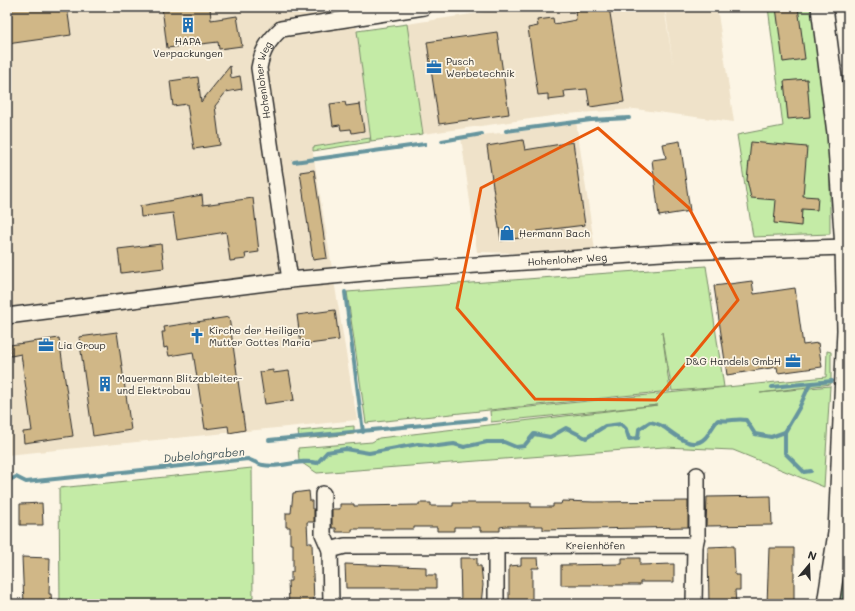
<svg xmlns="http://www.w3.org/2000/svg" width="855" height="611" font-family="Mali,sans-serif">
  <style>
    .built { fill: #efe2c9 }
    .green { fill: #c4eba6; stroke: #788b68 }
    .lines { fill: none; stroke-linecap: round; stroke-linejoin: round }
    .stream { stroke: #66959e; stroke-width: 4 }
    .building { fill: #d0b787; stroke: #2b2b2b }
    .street-casing { stroke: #2b2b2b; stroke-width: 18 }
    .secondary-casing { stroke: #2b2b2b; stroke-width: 24 }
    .street { stroke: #fcf5e5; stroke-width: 15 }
    .secondary { stroke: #fcf5e5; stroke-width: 21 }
    .marked { fill: none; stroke: #e8590c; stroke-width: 3; stroke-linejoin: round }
    .labels { text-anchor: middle; stroke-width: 3.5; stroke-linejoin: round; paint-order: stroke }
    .poi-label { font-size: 10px; fill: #2b2b2b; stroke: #fcf5e5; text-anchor: start }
    .street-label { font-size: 10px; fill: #2b2b2b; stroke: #fcf5e5 }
    .water-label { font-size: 11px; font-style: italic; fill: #44575b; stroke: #fcf5e5 }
  </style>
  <rect width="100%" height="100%" fill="#fcf5e5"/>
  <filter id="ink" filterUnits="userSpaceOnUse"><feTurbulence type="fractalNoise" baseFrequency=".025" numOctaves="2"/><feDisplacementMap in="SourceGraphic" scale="8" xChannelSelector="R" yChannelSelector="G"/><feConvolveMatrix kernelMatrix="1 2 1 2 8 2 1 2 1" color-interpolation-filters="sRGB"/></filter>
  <g filter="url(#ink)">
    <g class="built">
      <path d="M7,7H354L370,137L312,147L357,420L7,455Z"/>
      <path d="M517,7H664L673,64L665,7H717L734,122L635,109L566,114L423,134L407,24Z"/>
      <path d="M576,121L595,250L545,254L477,252L461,137L531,130Z"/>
    </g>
    <g class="green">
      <path d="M768,7H816L830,127V234L753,237L737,135L783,126Z"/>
      <path d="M407,24L423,134L371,141L357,31Z"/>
      <path d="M370,138V142L313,151V147Z"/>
      <path d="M706,266L724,387L672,391L662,332L670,391L366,423L347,292Z"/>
      <path d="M827,351L831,352V384L760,393L830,386L824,487L733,450L664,447L317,473L299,461L298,448L372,442L379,438L658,405L491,422L490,411L826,377Z"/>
      <path d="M354,426V434L299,439L298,431Z"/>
      <path d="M252,468L253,604H60L59,488Z"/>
      <path d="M844,576L848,580V604H840Z"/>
    </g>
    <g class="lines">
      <g class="stream">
        <path d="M506,131L591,120L629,118"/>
        <path d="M442,141L482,134"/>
        <path d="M294,162L425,144"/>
        <path d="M345,292L363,432"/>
        <path d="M772,387L832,381"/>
        <path d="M785,432V453L804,472L811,471"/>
        <path d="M269,440L485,419"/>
        <path d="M7,481L16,477L26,482L248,459C253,461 258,464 263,465C282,469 299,458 317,463L327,452L345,449L369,453L418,444L438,446L454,444L464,447L487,442H504L516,447L524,446L534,434L550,437L566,428L586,438L605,426L621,424L626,429L629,439L638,438L639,429L650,422C654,423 659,424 662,426C674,433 691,452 705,438C710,433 713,425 718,420C729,422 736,418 746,420L755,434L771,437L785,432L799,408L810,384"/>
        <path d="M844,604L845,590L848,593"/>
      </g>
    </g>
    <g class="building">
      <path d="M7,7H67L71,35L7,44Z"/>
      <path d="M162,7H210L211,20L237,16L242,46L219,49L218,42L167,48Z"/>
      <path d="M598,7H609L624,102L590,107L587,89L564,91L565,98L548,100V94L538,95L528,28L538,26L537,20L553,18L554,24L576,20L575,11Z"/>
      <path d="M776,7H798L805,59L783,62Z"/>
      <path d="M497,32L509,114L439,124L427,42Z"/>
      <path d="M230,66L231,78L240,76L242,89L226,92L215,106L220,145L194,149L187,104L173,106L170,81L198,77L201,102Z"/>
      <path d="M807,79L810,117L788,119L784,81Z"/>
      <path d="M345,102L346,106L360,104L364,131L352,133L351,129L341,130L340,125L333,126L330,104Z"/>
      <path d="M523,140L525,150L573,142L585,225L537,231L538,235L501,241L487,146Z"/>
      <path d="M680,141L690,211L659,216L652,160L666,158L663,144Z"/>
      <path d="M751,142L807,147L803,196L818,197L817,210L802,209L801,226L774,223L776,200L751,198L747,180Z"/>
      <path d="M314,170L327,258L313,260L300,172Z"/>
      <path d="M202,195L203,205L253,198L259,252L245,254L246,259L230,261L226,232L177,240L173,213L141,217L140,206Z"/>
      <path d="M161,244L164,268L121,273L118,249Z"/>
      <path d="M752,281L754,294L795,288L803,345L818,343L822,367L778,373L777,367L727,375L714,286Z"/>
      <path d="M335,310L339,340L301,345L297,315Z"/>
      <path d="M229,317L245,430L229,433L228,426L205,429L193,352L169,356L167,347L164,348L162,332H165L164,327Z"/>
      <path d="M117,332L131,430L93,436L79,337Z"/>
      <path d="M59,338L73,436L24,443L23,432L32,431L21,354L11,356L10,345Z"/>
      <path d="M273,370V373L289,371L294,400L265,404L260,372Z"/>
      <path d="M309,491L310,501H312V509H314V522H307L308,543H312L314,604H289L288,581H291V572H293V544H290V527H286V513H291L293,493Z"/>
      <path d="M771,496L772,525L706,526L707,497Z"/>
      <path d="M562,501L594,502L688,501V527L543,530V526H506L500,527V531H480V527H454V531H437V527H414V529H352V532H336V528H332V509H340V504H354V506L419,505V503H431V506H453V503H531V507H553V504H561Z"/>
      <path d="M42,503L43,525H20V504Z"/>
      <path d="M734,546L735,575H740V590H735L736,604H709L708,547Z"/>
      <path d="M769,548H794V604H767Z"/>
      <path d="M22,557L50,558L49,594H51L52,604H24Z"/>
      <path d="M460,558H477V566H481L483,585L481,604H461Z"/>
      <path d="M521,558H538L539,568H532V604H509V566L521,565Z"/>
      <path d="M622,558H640V565L674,564V582H640V585H561V565L622,564Z"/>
      <path d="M345,564L426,567V575H436V588H346Z"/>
    </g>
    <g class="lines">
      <g class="street-casing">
        <g id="street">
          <path id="s1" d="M290,280L386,271L677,252L846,247"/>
          <path id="s2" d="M7,316L290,280L259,68C262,51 268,41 281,29L424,7"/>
          <path d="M323,494V534L330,550"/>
          <path d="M695,545L697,536V475"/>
          <path id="s3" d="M331,604L330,550L345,546L695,545L694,604"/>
          <path d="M496,604V545"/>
        </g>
      </g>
      <g class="secondary-casing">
        <path id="secondary" d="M822,7L838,133L846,247L848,330L839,533L828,604"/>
      </g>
      <use href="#street" class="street"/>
      <use href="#secondary" class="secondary"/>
    </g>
  </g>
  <path class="marked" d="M598,128L689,208L738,300L656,400L535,399L457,308L481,188Z"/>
  <defs>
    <g id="building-bare" transform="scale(1.2)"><path d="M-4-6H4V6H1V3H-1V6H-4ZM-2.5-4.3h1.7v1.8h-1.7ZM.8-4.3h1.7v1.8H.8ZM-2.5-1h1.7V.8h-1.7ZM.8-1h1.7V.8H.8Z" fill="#1f6fb2" stroke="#fcf5e5" stroke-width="2.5" paint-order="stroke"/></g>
    <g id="office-bare" transform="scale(1.2)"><path d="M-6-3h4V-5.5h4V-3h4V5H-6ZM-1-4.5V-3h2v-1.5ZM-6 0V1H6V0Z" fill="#1f6fb2" stroke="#fcf5e5" stroke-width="2.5" paint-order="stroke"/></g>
    <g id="shop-bare" transform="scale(1.2)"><path d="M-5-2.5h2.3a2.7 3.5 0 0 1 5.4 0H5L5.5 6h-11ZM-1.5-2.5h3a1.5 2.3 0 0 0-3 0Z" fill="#1f6fb2" stroke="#fcf5e5" stroke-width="2.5" paint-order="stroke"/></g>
    <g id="church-bare" transform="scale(1.2)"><path d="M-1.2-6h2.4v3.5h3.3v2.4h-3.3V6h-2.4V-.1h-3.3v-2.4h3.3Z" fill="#1f6fb2" stroke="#fcf5e5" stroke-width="2.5" paint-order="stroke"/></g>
  </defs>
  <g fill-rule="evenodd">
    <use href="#building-bare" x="188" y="25"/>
    <use href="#office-bare" x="434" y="67"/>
    <use href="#shop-bare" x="507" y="233"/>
    <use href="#church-bare" x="197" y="336"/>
    <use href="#office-bare" x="46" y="345"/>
    <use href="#office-bare" x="793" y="361"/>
    <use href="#building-bare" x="105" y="384"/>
  </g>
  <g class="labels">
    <g class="poi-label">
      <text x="188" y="45" text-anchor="middle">HAPA<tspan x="188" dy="12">Verpackungen</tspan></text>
      <text x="446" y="65">Pusch<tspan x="446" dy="12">Werbetechnik</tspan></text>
      <text x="519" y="237">Hermann Bach</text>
      <text x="209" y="334">Kirche der Heiligen<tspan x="209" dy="12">Mutter Gottes Maria</tspan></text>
      <text x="58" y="349">Lia Group</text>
      <text x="781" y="365" text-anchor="end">D&amp;G Handels GmbH</text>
      <text x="117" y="382">Mauermann Blitzableiter-<tspan x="117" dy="12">und Elektrobau</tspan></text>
    </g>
    <g class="street-label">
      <text dy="4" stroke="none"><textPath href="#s2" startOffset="488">Hohenloher Weg</textPath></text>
      <text dy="4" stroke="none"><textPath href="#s1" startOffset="278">Hohenloher Weg</textPath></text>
      <text dy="4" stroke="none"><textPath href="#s3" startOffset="320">Kreienhöfen</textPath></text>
    </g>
    <g class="water-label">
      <text transform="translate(204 455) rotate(-5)" y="4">Dubelohgraben</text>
    </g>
  </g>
  <rect width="855" height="611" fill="none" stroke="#fcf5e5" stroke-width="24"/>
  <rect x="12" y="12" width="831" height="587" fill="none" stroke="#2b2b2b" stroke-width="1.5" filter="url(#ink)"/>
  <g transform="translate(809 565) rotate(19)" stroke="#fcf5e5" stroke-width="3" paint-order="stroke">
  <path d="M0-3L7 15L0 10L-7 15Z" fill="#2b2b2b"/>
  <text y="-6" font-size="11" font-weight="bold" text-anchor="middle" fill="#2b2b2b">N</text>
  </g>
</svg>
